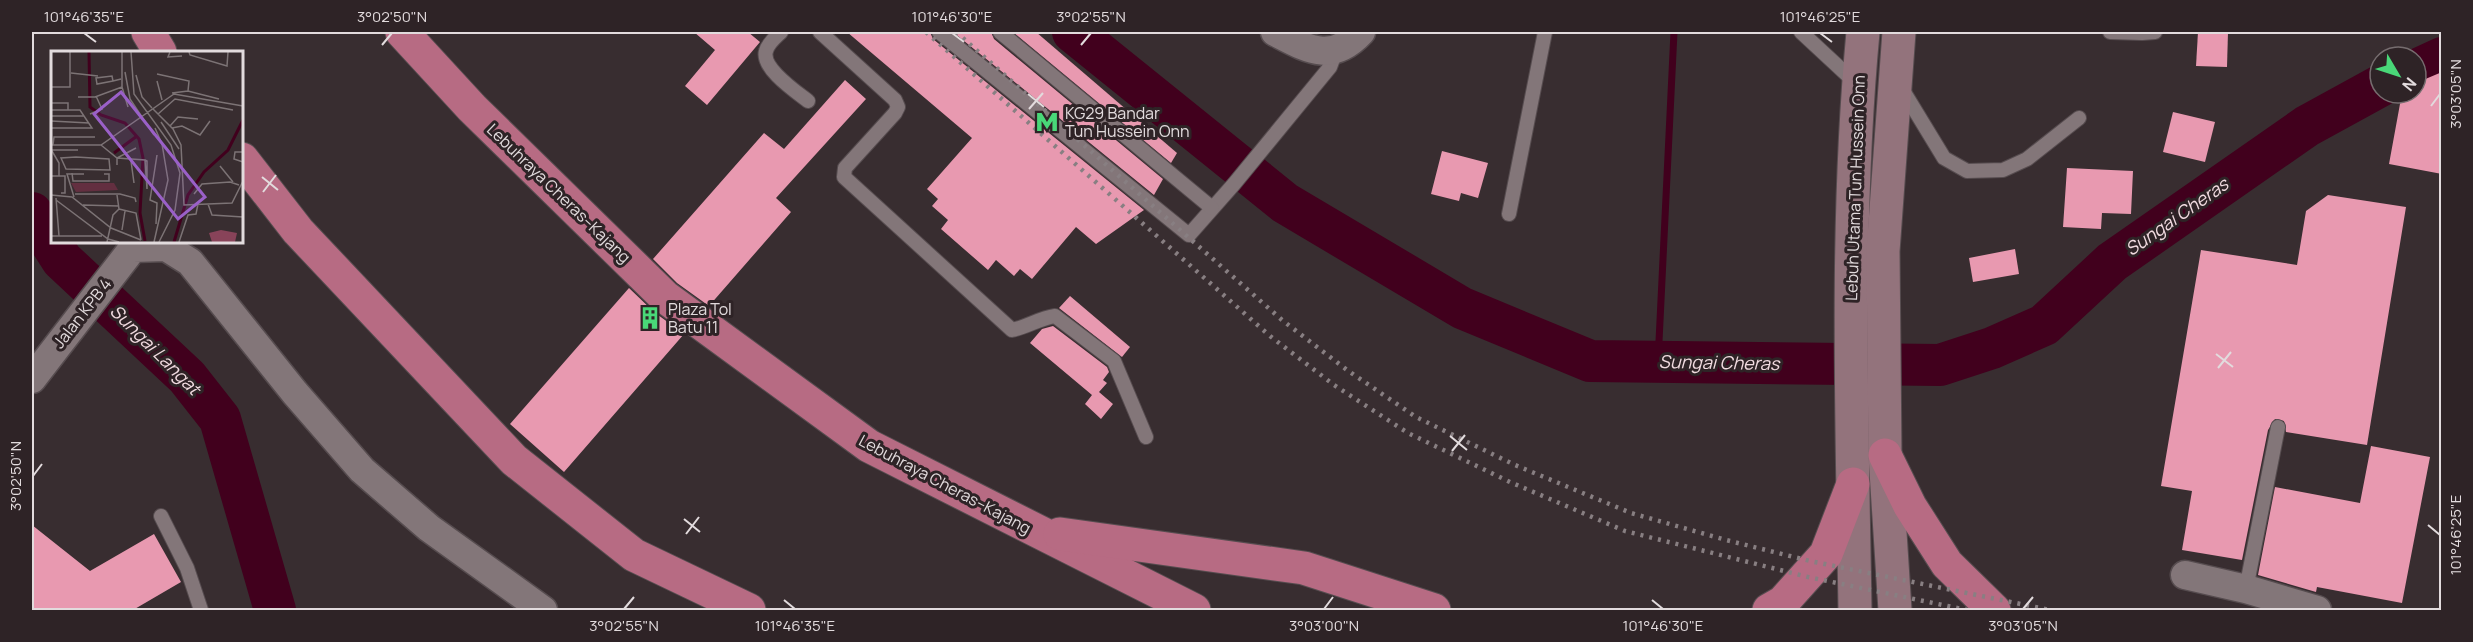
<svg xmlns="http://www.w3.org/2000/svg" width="2473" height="642" font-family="Manrope,sans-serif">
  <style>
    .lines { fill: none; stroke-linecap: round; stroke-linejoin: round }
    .stream { stroke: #41001d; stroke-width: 7 }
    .river { stroke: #41001d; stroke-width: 42 }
    .building { fill: #e899b0 }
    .lane-casing { stroke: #564c4f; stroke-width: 16 }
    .street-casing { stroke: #564c4f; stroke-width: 31 }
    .secondary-casing { stroke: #564c4f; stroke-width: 35 }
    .highway-casing { stroke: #564c4f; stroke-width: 35 }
    .lane { stroke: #837679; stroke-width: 14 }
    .street { stroke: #837679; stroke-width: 28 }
    .secondary { stroke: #93737c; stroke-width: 33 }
    .highway { stroke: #b76b83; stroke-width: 33 }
    .rail { stroke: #887f82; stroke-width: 4.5; stroke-dasharray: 3 6; stroke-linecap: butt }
    .ticks { fill: none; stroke: #e2dbdd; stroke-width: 2 }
    .labels { text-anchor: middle; stroke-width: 6; stroke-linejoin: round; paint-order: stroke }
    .poi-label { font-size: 16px; fill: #e2dbdd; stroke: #2e2326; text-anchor: start }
    .street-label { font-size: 16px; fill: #e2dbdd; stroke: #2e2326 }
    .water-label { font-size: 18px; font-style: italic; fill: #f1dbe0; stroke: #2e2326 }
    .inset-river { fill: none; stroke: #41001d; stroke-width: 3 }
    .inset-road { fill: none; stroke: #7c7375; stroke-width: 1.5 }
    .view { fill: #9a60c8; fill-opacity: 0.15; stroke: #9a60c8; stroke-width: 3 }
    .inset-edge { fill: none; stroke: #e2dbdd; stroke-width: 3 }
    .neatline { fill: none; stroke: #e2dbdd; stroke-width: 2 }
    .ticks-label { font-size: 15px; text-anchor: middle; fill: #e2dbdd }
  </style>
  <rect width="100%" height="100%" fill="#382d30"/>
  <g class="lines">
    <path class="stream" d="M1658,362L1674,32"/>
    <g class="river">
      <path d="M1073,32L1285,203L1462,308L1590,361L1940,365L1992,348L2044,325L2112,262L2307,126L2380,86"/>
      <path d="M2416,70L2442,58"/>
      <path d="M32,213L62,260L187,377L220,419L275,610"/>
    </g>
  </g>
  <g class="building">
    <path d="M694,32H748L760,42L707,105L685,86L715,50Z"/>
    <path d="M847,32H930L933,39L1144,210L1096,244L1076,227L1032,279L1020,269L1014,276L996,260L988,270L941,229L948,220L932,206L938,199L927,189L972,138Z"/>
    <path d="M953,32H991L994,39L1163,179L1154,195Z"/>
    <path d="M1013,32H1036L1177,153L1171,163Z"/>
    <path d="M2198,32H2228L2227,67L2196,66Z"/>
    <path d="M2442,72V174L2389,164L2402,93H2416V83Z"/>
    <path d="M845,80L866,99L776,198L791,212L709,306L677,283L653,259L764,133L784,149Z"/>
    <path d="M2173,112L2215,122L2205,162L2163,152Z"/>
    <path d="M1442,151L1488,163L1478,198L1461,193L1459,201L1431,194Z"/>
    <path d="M2067,168L2133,171L2131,214L2102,213L2101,229L2063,227Z"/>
    <path d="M2328,195L2406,207L2367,445L2286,432L2284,421L2275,419L2268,430L2242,560L2182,550L2192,491L2161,486L2201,250L2297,265L2306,211Z"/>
    <path d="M2015,249L2019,274L1973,282L1969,258Z"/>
    <path d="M629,288L654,312L684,334L564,472L510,424Z"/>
    <path d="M1070,296L1130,347L1122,357L1059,308Z"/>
    <path d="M1053,326L1107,367L1109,372L1103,380L1107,383L1099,392L1113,404L1101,419L1085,404L1092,395L1030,343L1042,329Z"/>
    <path d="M2371,446L2430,457L2402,603L2317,587L2316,592L2258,575L2275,487L2360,503Z"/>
    <path d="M32,525L90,571L154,534L181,582L133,610H32Z"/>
  </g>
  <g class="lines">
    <g class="lane-casing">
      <g id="lane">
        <path d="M781,32C776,37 768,43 766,51C761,68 795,91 808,101"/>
        <path d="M820,32L895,100L898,107L895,113L845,168L844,177L1012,330C1027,327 1040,318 1055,316L1114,361L1146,437"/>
        <path d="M939,32L1189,235L1234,184L1330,67L1336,51"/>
        <path d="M1000,32L1212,208"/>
        <path d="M1801,32L1857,84"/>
        <path d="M2110,32L2142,33L2155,32"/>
        <path d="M1902,89L1944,158L1967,171L2003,170L2027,159L2079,118"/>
        <path d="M1509,214L1545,32"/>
        <path d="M161,516L187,568L201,610"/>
        <path d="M2246,589L2278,427"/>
      </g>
    </g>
    <g class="street-casing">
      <g id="street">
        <path d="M1275,32C1308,49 1331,64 1361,32"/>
        <path d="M32,379L133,248L166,247L190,262L295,393L362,470L429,528L543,610"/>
        <path d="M2185,575L2246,589L2317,610"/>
      </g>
    </g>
    <g class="secondary-casing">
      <g id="secondary">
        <path d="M1855,610C1852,417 1845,224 1863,32"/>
        <path d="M1895,610L1885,455L1883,251L1899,32"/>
      </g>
    </g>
    <g class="highway-casing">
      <g id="highway">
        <path d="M148,32L160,52"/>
        <path d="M402,32L472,108L665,297L869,446L1194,610"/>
        <path d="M242,159L298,231L514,460L634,555L749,610"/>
        <path d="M1885,455L1910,506L1947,564L1994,610"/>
        <path d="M1060,534L1304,568L1434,610"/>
        <path d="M1769,610L1783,602L1826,554L1853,484"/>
      </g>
    </g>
    <use href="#lane" class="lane"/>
    <use href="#street" class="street"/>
    <use href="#secondary" class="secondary"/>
    <use href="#highway" class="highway"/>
    <g class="rail">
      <path d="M926,32L1270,336L1334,385L1408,433L1510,482L1625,531L1808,577L1967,610"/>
      <path d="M956,32L1282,320L1347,370L1416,417L1515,465L1631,513L1726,540L1810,561L2050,610"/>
    </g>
  </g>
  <path class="ticks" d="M84,33L96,42M952,33L964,42M1820,33L1832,42M382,45L392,33M1081,45L1091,33M1028,94L1044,107M2431,106L2440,94M1029,109L1043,93M262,177L278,190M263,192L276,175M2216,354L2233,367M2218,368L2231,352M1450,436L1467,450M1452,451L1465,435M33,476L42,464M684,519L700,532M2428,525L2440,535M686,534L699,517M784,600L795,609M1652,600L1663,609M624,609L634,597M1324,609L1333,597M2023,609L2033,597"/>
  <defs>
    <g id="metro-bare" transform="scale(1.8)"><path d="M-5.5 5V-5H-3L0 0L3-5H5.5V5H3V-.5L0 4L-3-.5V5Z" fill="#49d778" stroke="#2e2326" stroke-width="2.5" paint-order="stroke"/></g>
    <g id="building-bare" transform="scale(1.8)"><path d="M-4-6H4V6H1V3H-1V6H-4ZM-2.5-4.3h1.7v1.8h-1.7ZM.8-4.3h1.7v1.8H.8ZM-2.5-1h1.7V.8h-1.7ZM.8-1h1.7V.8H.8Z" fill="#49d778" stroke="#2e2326" stroke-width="2.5" paint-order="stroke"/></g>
  </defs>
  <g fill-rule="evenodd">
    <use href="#metro-bare" x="1047" y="122"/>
    <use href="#building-bare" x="650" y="318"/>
  </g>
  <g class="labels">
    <g class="poi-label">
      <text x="1065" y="119">KG29 Bandar<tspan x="1065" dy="18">Tun Hussein Onn</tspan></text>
      <text x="668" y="315">Plaza Tol<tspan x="668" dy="18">Batu 11</tspan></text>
    </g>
    <g class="street-label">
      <text transform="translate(1855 188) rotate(-88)" y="6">Lebuh Utama Tun Hussein Onn</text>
      <text transform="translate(559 193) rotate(44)" y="6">Lebuhraya Cheras–Kajang</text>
      <text transform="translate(82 313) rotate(-52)" y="6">Jalan KPB 4</text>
      <text transform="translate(945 484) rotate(28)" y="6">Lebuhraya Cheras–Kajang</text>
    </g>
    <g class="water-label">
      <text transform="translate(2177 217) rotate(-35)" y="6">Sungai Cheras</text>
      <text transform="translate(155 350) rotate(45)" y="6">Sungai Langat</text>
      <text transform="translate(1719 363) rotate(1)" y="6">Sungai Cheras</text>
    </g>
  </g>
  <g transform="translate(51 51)">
    <rect width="192" height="192" fill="#382d30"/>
    <path d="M20,132H63L67,139L25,141Z" fill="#632f40"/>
    <path d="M170,179L186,182L184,191H161L158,182Z" fill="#884359"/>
    <path class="inset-river" d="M38,1L39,56L50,64L74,72L88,88L92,107L89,162L94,190M63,102L86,85M123,191L137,144L153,121L177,99L192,69"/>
    <path class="inset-road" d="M71,1V36L77,56M80,1L83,43L120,94L129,122L124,159L108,191M119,1L117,6L131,5M138,1L139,4L176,15L177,1M74,21L79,48L103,84M20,22L47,25M106,23L138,30L137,40M85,24L91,46L101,57M62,30L61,25L45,27L46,33L62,30L70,28M106,30L111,49M0,36H19V1M121,42L137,40L168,48M27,46H44L71,36M0,52H17V59M102,58L122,78L130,94L133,154L181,152L192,130M0,59H29L41,77H0M39,63L51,58L45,45M107,63L124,48L182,59M0,65H33M0,70L38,72M110,71L128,98M119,75L127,66L147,68M121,77L131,75L149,84L159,70M0,94H50L123,43L192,55M2,94L3,86H44M50,94L66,107L94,109L96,138V110L94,109M0,99H27M1,100L8,112V125M192,101H184L183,108L192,111M25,106L58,108L59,119L15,118L10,107ZM80,110L83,132M66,114V107L85,97M169,115L182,131M21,122L22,130H58V123H53M0,125H14V142H10M24,143H69L84,147L85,151M143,143L151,133L179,131L188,134M0,144L21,146L60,177L90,189M23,146L16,123H33M5,147L8,185M5,149L57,188L68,191M157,153L161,164L192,166M32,154L68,155M68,158L85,162L90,189M105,173L106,152L99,149L106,104M71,179L74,160M0,185H51M56,191L62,164L68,158L66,144M103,191L117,129L111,93L104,77M128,191L137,164L145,163L147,153"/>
    <path class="view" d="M70,41L154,146L127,168L43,63Z"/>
    <rect width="192" height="192" class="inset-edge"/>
  </g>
  <rect width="2473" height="642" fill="none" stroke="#2e2326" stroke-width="66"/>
  <g transform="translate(2398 75) rotate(129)"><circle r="28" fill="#2e2326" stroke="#766d6f" stroke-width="1.5"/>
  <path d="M0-4.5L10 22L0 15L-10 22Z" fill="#49d778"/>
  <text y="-9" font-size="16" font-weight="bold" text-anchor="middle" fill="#e2dbdd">N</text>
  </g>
  <rect x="33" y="33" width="2407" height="576" class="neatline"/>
  <g class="ticks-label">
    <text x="84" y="22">101°46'35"E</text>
    <text x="392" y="22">3°02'50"N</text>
    <text x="952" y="22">101°46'30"E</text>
    <text x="1091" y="22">3°02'55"N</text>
    <text x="1820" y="22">101°46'25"E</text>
    <text transform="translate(2456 94) rotate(-90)" y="5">3°03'05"N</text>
    <text transform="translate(16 476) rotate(-90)" y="5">3°02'50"N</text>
    <text transform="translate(2456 535) rotate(-90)" y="5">101°46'25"E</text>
    <text x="624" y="631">3°02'55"N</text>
    <text x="795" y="631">101°46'35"E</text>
    <text x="1324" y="631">3°03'00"N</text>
    <text x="1663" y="631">101°46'30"E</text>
    <text x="2023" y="631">3°03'05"N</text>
  </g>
</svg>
